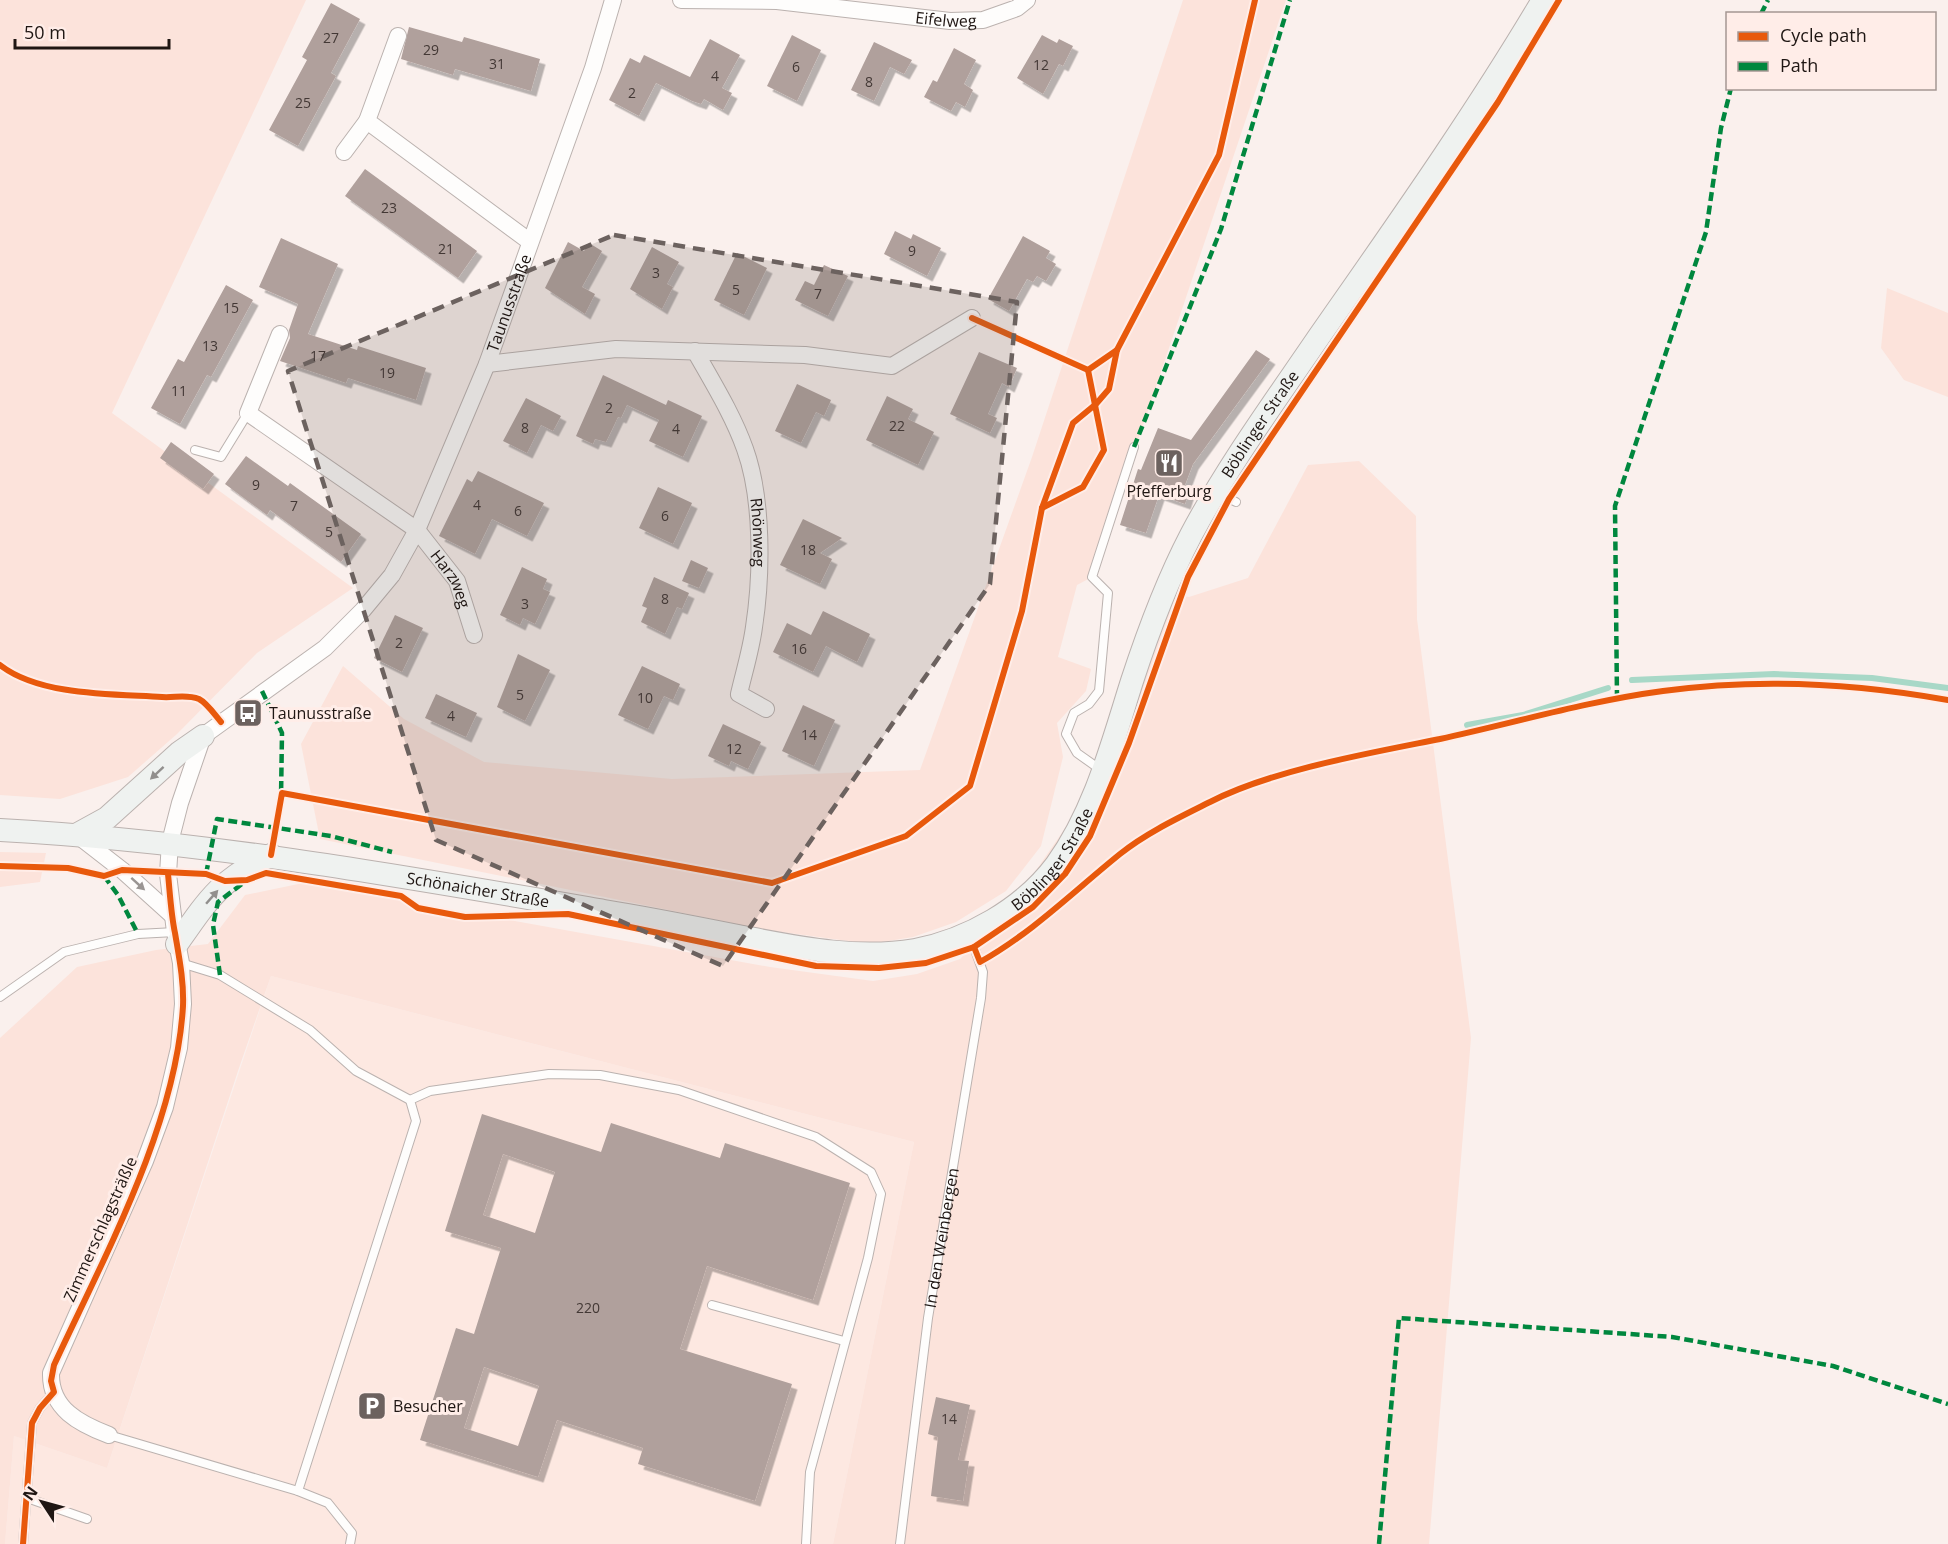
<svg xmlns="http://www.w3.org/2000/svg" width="1948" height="1544" font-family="'Open Sans',sans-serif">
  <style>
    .built { fill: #fde8e1 }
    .green { fill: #fce3db }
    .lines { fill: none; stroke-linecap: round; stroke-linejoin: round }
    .stream { stroke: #a8d8c7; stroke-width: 6 }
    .building { fill: #b0a09c; fill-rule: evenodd; filter: url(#shadow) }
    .lane-casing { stroke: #bbb2af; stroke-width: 10 }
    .street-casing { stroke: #bbb2af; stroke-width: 18 }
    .secondary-casing { stroke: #bbb2af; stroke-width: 24 }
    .lane { stroke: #fefdfc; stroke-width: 8 }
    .street { stroke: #fefdfc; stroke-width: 16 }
    .secondary { stroke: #eff2f0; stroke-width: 22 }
    .quiet { stroke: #00873e; stroke-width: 4.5; stroke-dasharray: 9 4.5; stroke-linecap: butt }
    .cycleway-casing { stroke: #ffede8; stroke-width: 10 }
    .cycleway { stroke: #e8590c; stroke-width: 6 }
    .oneway { fill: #918f8d }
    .oneway2 { fill: #9a9593 }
    .marked { fill: #6c625f; fill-opacity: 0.2; stroke: #6c625f; stroke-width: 4.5; stroke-dasharray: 12 8; stroke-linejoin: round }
    .labels { text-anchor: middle; stroke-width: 6; stroke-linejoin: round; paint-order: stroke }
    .number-label { font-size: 14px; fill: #433835 }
    .street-label { font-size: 16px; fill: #1f1613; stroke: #ffede8 }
    .poi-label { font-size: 16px; fill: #1f1613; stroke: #ffede8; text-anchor: start }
  </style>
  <defs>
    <filter id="shadow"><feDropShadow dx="5.5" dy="5.5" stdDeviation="0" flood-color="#0004"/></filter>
  </defs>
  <rect width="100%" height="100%" fill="#faf0ed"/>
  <path class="built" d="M271,976L914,1142L833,1544H5L14,1436L107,1468Z"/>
  <g class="green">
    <path d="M0,0H306L112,413L353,588L257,653L177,734L128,777L60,799L0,795Z"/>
    <path d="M1183,0H1286L1092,577L1077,585L1058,657L1091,669L1086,691L1057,723L1063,757L1041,846L1006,891L956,922L913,937L870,944L767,930L320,839L301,744L343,666L404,719L484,762L672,779L920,770L1032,457Z"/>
    <path d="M1887,288L1948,313V397L1904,380L1881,348Z"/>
    <path d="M1359,461L1416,516L1417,619L1471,1038L1429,1544H833L914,1142L271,976L239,1068L107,1468L14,1436L5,1544H0V1038L77,967L156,950L208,944L245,895L303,883L770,967L873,981L917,974L960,959L1010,908L1104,772L1164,592L1189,597L1248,578L1308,465Z"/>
    <path d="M0,852L46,853L40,882L0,887Z"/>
  </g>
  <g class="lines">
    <g class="stream">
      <path d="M1632,680L1774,674L1872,678L1948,688"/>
      <path d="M1467,725L1523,715L1608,688"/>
    </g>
  </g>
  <g class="building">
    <path d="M331,3L360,19L331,73L336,76L298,146L269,130L307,60L302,57Z"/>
    <path d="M409,27L462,42L464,37L540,59L531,91L455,69L453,75L401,59Z"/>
    <path d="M792,35L821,50L797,101L767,86Z"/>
    <path d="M1042,35L1057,43L1059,39L1073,46L1063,66L1059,64L1043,94L1017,78Z"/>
    <path d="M710,39L740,55L722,88L732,93L723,110L704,99L701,104L692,101L656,83L639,116L609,100L630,58L640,63L644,55L690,77Z"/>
    <path d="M874,42L912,60L904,74L890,67L874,101L851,90Z"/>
    <path d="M954,48L976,60L964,84L973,90L965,107L956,102L951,111L924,97L933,80L937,82Z"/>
    <path d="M365,169L477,251L458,278L345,196Z"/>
    <path d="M895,231L911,239L913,234L941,248L927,276L884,254Z"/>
    <path d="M1023,236L1050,251L1046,258L1056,264L1046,281L1037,276L1033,282L1027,279L1009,311L988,299Z"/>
    <path d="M281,238L338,264L308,334L357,350L358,346L426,368L416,400L348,378L346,383L280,361L290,338L289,330L298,304L259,287Z"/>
    <path d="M568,242L584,251L589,243L602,251L582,287L595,294L585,314L545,288Z"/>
    <path d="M652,247L679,262L667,284L673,287L662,309L630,289Z"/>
    <path d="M737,253L767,268L744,315L714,300Z"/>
    <path d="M824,265L848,276L828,316L795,300L805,281L814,285Z"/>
    <path d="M226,285L253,300L211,377L207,375L180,424L151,408L178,359L184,362Z"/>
    <path d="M1256,350L1270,359L1193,464L1185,485L1191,486L1185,504L1159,495L1146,533L1120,525L1138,469L1141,470L1158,428L1191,440Z"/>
    <path d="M979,352L1017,368L1009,387L1002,383L988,414L997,418L990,433L950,414Z"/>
    <path d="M603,375L666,405L668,400L702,416L683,457L649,441L659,420L627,405L621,418L618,417L606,442L595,439L593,444L576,436Z"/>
    <path d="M797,384L831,400L824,416L816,412L801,443L775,431Z"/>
    <path d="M887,396L913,409L908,419L934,432L918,465L866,440Z"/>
    <path d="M526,398L561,416L553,431L541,425L527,453L503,441Z"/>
    <path d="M171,442L214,474L203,489L160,458Z"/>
    <path d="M246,456L288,486L290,483L361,534L341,562L270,510L267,515L225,484Z"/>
    <path d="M478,471L544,503L527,536L492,519L475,554L439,536L467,479L472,482Z"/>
    <path d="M658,487L692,503L673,544L639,528Z"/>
    <path d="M803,519L842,538L820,553L832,559L820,584L780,565Z"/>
    <path d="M691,560L708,568L699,588L682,581Z"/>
    <path d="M522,567L547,579L543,589L550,592L535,624L523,618L520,625L500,615Z"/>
    <path d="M654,577L689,593L682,609L677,607L665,634L641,622L647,608L642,606Z"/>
    <path d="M823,611L870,634L857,662L826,646L813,672L773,652L787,623L811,635Z"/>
    <path d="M395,615L423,628L402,672L374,658Z"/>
    <path d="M518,654L550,670L525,721L497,707Z"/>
    <path d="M642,666L680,684L673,700L664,696L648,729L618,715Z"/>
    <path d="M436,694L477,713L466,737L425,718Z"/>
    <path d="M803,705L835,720L814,766L782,751Z"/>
    <path d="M723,724L761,742L748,769L731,761L729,766L708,756Z"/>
    <path d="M482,1114L601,1152L611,1123L720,1158L725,1143L850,1183L813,1300L707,1266L680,1349L792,1384L755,1501L638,1464L643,1448L557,1420L538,1477L420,1440L456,1328L474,1334L501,1248L445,1231ZM503,1154L555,1172L535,1233L483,1215ZM484,1367L539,1386L518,1446L464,1428Z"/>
    <path d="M936,1397L970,1405L958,1460L969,1461L963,1501L931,1496L938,1437L928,1434Z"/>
  </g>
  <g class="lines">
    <g class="lane-casing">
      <g id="lane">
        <path d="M195,450L221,457L248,413"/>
        <path d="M1217,493L1236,502"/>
        <path d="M1101,770L1077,753L1066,734L1074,713L1089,704L1099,691L1108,593L1092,577L1134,447"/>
        <path d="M181,963L220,975L310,1030L356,1071L410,1100"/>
        <path d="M0,997L64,952L138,934L175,932"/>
        <path d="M712,1305L844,1341"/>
        <path d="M109,1435L298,1491L328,1503L352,1533L350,1544"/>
        <path d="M298,1491L416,1121L410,1100L430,1091L549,1074L600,1075L679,1090L816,1137L871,1172L881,1194L868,1258L810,1472L806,1544"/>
        <path d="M27,1498L87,1519"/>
        <path d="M23,1544L32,1423L40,1408L54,1392"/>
        <path id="s1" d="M900,1544L928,1318L981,998L983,972L974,947"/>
      </g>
    </g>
    <g class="street-casing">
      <g id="street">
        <path id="s2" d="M681,0L777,1L950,21L983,20L1017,8L1027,0"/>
        <path d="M398,36L367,121L529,241"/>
        <path d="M344,152L367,121"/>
        <path id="s3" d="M280,334L248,413L417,530L457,581L474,635"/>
        <path id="s4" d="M695,351C713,383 733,415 745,449C763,499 762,575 754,627C751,650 744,672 739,694L766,709"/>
        <path d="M487,364L616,349L805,355L892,366L972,318"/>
        <path d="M77,835L122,870L173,916"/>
        <path id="s5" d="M109,1435C80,1424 50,1409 51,1373L145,1161L165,1107L179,1048L183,1004L181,963L175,932L168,874L170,842L180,803L203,736L325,648L363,610L392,575L417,530L487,364L593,68L613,0"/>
      </g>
    </g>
    <g class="secondary-casing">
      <g id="secondary">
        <path id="s6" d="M0,830C204,841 402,876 604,911C648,918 693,927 738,936C796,947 855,960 915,950C968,940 1023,909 1056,865C1095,811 1112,744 1132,681C1148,632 1167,581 1191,535C1227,467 1273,404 1316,341C1394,229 1473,118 1543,0"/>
        <path d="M76,835L107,818L180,752L203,736"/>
        <path d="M177,944C209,898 220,880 271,855"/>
      </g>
    </g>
    <use href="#lane" class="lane"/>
    <use href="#street" class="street"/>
    <use href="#secondary" class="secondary"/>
    <g class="quiet">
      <path d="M1761,14L1768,0"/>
      <path d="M1134,447L1221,229L1290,0"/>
      <path d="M262,691L282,733L281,798"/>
      <path d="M1617,699L1615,506L1706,232L1721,128L1731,88"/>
      <path d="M206,874L217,819L331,836L392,852"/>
      <path d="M104,876L118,895L138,934"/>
      <path d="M220,975L213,925L218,902L246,881"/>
      <path d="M1379,1544L1399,1318L1672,1337L1833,1366L1948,1404"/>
    </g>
    <g class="cycleway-casing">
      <g id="cycleway">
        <path d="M972,318L1088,370L1117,350"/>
        <path d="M1042,508L1083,487L1104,450L1088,370"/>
        <path d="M0,665C40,696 113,694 162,697C175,698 186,694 199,699C207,703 215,715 221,722"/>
        <path d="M271,855L282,793L772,883L906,836L970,786L1022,611L1042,508L1073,423L1096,404L1109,389L1117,350L1219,155L1255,0"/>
        <path d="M0,866L68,868L104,876L122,870L206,874L225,881L247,880L266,873L401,896L418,908L465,917L568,914L816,966L879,968L926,963L974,947L1033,907L1065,874L1090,836L1129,743L1188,577L1229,499L1498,102L1559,0"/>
        <path d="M974,947L980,962C1032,933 1074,891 1120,854C1146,833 1180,817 1210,802C1272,770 1370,753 1440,739C1514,723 1588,701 1663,691C1758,678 1854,683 1948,700"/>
        <path d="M23,1544L32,1423L40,1408L54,1392L51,1381L54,1365C104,1257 176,1126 183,1006C184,981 179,957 175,933C171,914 170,894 168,874"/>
      </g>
    </g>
    <use href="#cycleway" class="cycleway"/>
  </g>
  <defs><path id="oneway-solid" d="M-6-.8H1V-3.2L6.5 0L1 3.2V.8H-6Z" transform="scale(1.5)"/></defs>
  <g class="oneway">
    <use href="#oneway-solid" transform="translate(157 773) rotate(137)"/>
    <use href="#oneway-solid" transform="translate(212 897) rotate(-49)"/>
  </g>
  <use class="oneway2" href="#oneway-solid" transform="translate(138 884) rotate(42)"/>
  <path class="marked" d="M614,235L1017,302L990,584L723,966L436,840L288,371Z"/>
  <defs>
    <g id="restaurant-square" transform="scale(1.5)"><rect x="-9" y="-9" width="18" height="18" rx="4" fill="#6c625f" stroke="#ffede8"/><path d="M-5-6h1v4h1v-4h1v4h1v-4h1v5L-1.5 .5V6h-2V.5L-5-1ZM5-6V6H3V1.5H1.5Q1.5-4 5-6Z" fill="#fff"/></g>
    <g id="bus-square" transform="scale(1.5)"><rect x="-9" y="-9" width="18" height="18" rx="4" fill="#6c625f" stroke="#ffede8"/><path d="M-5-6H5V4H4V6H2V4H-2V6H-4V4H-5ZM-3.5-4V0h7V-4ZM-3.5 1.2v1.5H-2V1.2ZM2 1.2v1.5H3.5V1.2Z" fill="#fff"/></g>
    <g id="parking-square" transform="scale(1.5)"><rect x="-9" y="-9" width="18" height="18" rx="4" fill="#6c625f" stroke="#ffede8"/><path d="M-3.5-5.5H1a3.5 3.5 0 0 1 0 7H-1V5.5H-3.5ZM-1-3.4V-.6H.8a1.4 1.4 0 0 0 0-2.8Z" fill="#fff"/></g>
  </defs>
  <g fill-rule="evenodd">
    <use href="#restaurant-square" x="1169" y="463"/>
    <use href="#bus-square" x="248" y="713"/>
    <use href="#parking-square" x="372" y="1406"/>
  </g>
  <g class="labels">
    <g class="number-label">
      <text x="331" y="43">27</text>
      <text x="431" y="55">29</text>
      <text x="497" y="69">31</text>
      <text x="1041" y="70">12</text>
      <text x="796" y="72">6</text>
      <text x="715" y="81">4</text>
      <text x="869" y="87">8</text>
      <text x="632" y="98">2</text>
      <text x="303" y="108">25</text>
      <text x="389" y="213">23</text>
      <text x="446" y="254">21</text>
      <text x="912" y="256">9</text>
      <text x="656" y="278">3</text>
      <text x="736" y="295">5</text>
      <text x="818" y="299">7</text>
      <text x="231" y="313">15</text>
      <text x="210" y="351">13</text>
      <text x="318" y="361">17</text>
      <text x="387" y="378">19</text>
      <text x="179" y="396">11</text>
      <text x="609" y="413">2</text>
      <text x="897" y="431">22</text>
      <text x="525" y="433">8</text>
      <text x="676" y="434">4</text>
      <text x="256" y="490">9</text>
      <text x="477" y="510">4</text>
      <text x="294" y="511">7</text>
      <text x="518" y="516">6</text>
      <text x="665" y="521">6</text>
      <text x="329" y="537">5</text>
      <text x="808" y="555">18</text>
      <text x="665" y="604">8</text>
      <text x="525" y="609">3</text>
      <text x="399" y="648">2</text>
      <text x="799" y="654">16</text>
      <text x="520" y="700">5</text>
      <text x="645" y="703">10</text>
      <text x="451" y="721">4</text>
      <text x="809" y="740">14</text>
      <text x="734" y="754">12</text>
      <text x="588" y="1313">220</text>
      <text x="949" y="1424">14</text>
    </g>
    <g class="street-label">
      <text dy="6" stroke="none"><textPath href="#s2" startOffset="266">Eifelweg</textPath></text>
      <text dy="6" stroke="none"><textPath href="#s5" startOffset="1306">Taunusstraße</textPath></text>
      <text dy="6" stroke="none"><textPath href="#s6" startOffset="1581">Böblinger Straße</textPath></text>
      <text dy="6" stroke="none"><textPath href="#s4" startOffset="195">Rhönweg</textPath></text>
      <text dy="6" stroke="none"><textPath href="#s3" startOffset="351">Harzweg</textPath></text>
      <text dy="6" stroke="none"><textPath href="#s6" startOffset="1095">Böblinger Straße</textPath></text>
      <text dy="6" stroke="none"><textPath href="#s6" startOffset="482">Schönaicher Straße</textPath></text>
      <text transform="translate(100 1229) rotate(-66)" y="6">Zimmerschlagsträßle</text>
      <text dy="6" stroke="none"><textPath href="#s1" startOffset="309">In den Weinbergen</textPath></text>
    </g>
    <g class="poi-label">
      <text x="1169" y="497" text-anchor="middle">Pfefferburg</text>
      <text x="269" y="719">Taunusstraße</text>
      <text x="393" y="1412">Besucher</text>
    </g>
  </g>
  <rect x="1726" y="12" width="210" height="78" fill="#ffede8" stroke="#a59793" stroke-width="1.5"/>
  <rect x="1738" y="32" width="30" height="9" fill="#e8590c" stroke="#a59793" stroke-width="1.5"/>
  <text x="1780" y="42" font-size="18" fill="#1f1613">Cycle path</text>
  <rect x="1738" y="62" width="30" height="9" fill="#00873e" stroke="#a59793" stroke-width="1.5"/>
  <text x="1780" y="72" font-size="18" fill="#1f1613">Path</text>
  <g transform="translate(42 1502) rotate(306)" stroke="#ffede8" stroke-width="4.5" paint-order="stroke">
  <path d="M0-4.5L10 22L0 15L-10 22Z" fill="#1f1613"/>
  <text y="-9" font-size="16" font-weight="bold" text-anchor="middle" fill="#1f1613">N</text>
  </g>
  <path d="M15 39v9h154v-9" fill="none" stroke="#1f1613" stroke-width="3"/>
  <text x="24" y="39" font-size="18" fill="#1f1613" stroke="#ffede8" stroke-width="4.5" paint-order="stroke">50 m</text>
</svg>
